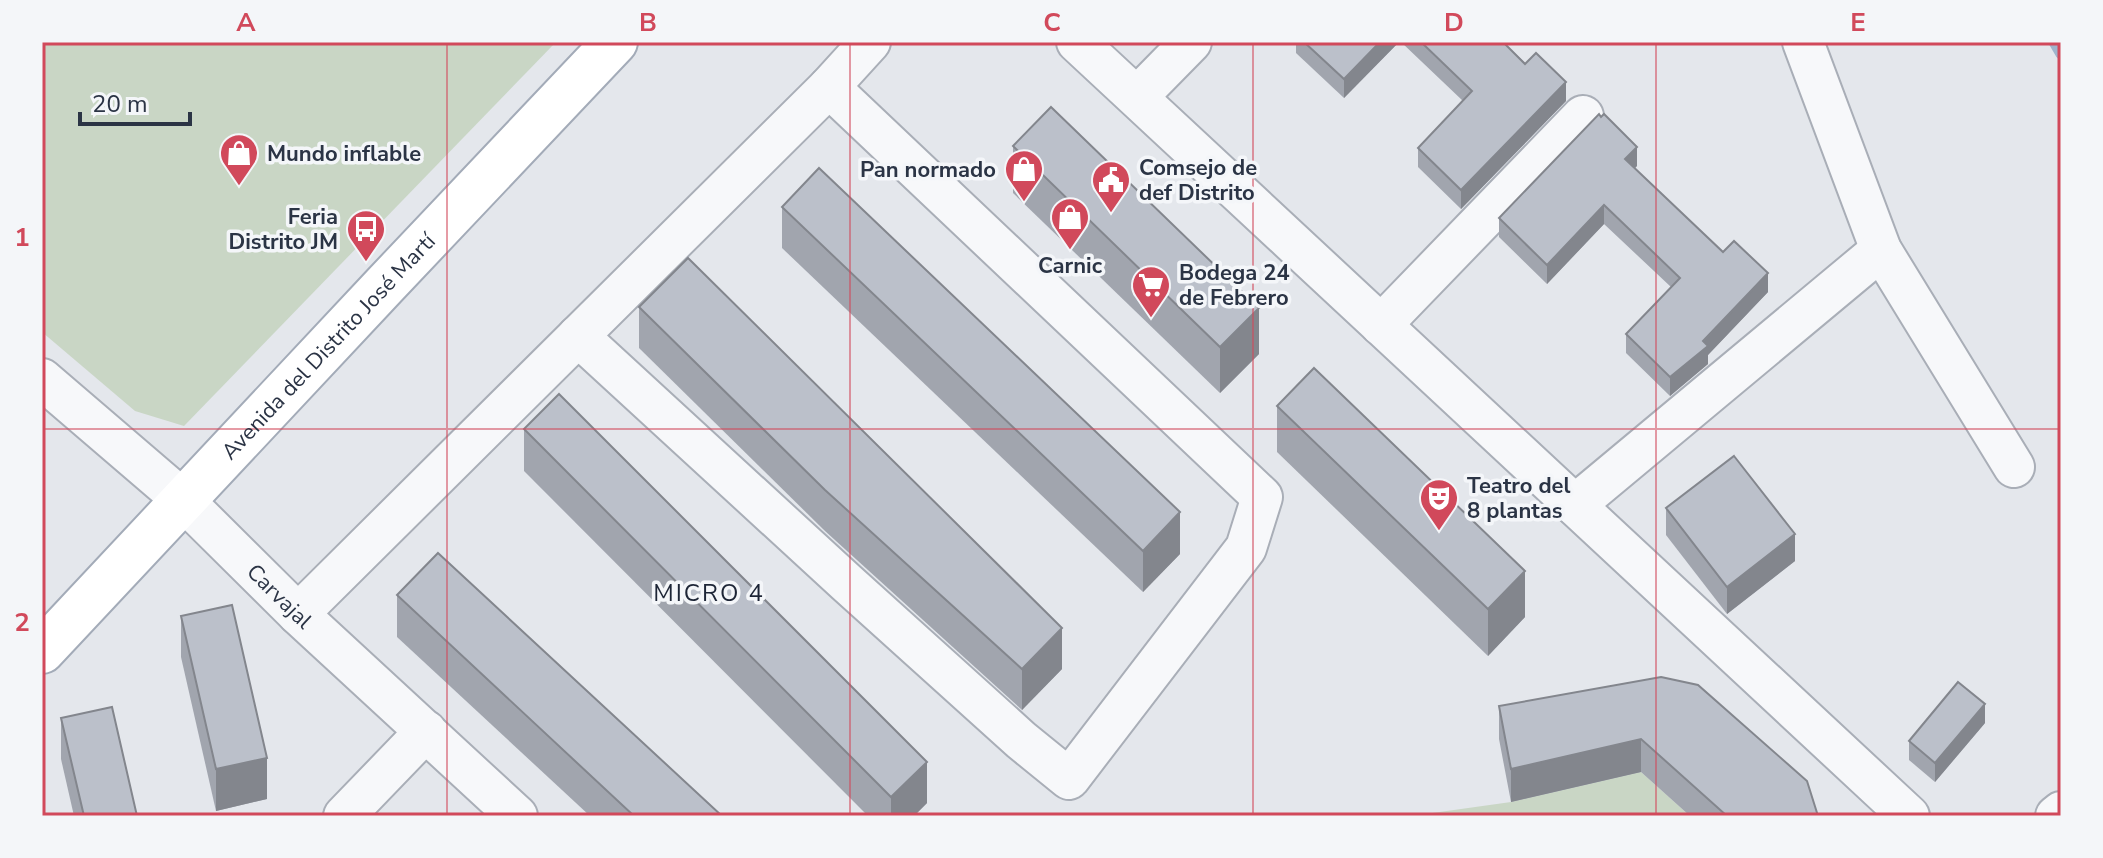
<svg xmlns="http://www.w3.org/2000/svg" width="2103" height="858" font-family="'Nunito Sans',sans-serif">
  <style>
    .green { fill: #c9d6c5 }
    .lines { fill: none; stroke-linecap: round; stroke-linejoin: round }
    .stream { stroke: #9fb4cc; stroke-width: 11 }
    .minor-casing { stroke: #a9aeb7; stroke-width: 44 }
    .major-casing { stroke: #a3abb8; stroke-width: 48 }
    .minor { stroke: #f7f8fa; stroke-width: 40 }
    .major { stroke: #fff; stroke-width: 44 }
    .wall { fill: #a1a5ae }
    .shaded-wall { fill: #83868d }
    .building { fill: #bbc0ca; stroke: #83868d; stroke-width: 2 }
    .grid { fill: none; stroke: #d1495b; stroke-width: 2; stroke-opacity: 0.55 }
    .labels { text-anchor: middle; stroke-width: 7; stroke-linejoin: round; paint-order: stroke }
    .poi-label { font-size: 22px; font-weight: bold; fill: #2b3445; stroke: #f4f6f9; text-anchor: start }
    .street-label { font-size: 22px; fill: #2b3445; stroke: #f4f6f9 }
    .neighbourhood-label { font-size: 24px; letter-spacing: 2px; fill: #1d2536; stroke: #f4f6f9 }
    .neatline { fill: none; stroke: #d1495b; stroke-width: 3 }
    .grid-label { font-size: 26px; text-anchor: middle; font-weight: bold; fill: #d1495b }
  </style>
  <rect width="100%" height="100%" fill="#e4e7ec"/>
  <g class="green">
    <path d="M42,42H556L184,426L135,411L42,332Z"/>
    <path d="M1641,772L1690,816H1411L1511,802Z"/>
  </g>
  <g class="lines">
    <path class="stream" d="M2054,42L2061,54"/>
    <g class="minor-casing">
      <g id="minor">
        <path d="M1077,42L1909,816"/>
        <path d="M1803,42L1881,250L2014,467"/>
        <path d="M1137,97L1191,42"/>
        <path d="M1381,325L1583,116"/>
        <path d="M578,336L847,583L1021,740L1069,779L1246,548L1262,497L829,87"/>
        <path id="s1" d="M42,379L183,500L298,614L517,816"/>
        <path d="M1575,505L1881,250"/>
        <path d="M298,614L829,87L870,42"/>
        <path d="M344,816L426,731"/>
        <path d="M2056,816L2061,812"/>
      </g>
    </g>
    <g class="major-casing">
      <g id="major">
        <path id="s2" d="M42,651L384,286L615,42"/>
      </g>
    </g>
    <use href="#minor" class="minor"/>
    <use href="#major" class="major"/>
  </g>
  <g class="wall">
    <path d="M1296,42H1399L1344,98L1296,53Z"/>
    <path d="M1401,42H1503L1566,101L1461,209L1418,167V148L1463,101Z"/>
    <path d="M1013,146L1259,354L1220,393L1013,193Z"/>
    <path d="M1637,166L1635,168L1723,252L1768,292L1708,355V364L1670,396L1626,353V334L1671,287L1604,224L1547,284L1499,237V218Z"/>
    <path d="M782,207L1180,554L1143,592L782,248Z"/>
    <path d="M639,307L1062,669L1022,710L825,531L639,348Z"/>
    <path d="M1277,406L1525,617L1488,656L1277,452Z"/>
    <path d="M524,429L927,803L914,816H868L524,471Z"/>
    <path d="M1666,508L1795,561L1727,614L1666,535Z"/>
    <path d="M397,595L722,816H590L397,637Z"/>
    <path d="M181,616L267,799L216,811L181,657Z"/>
    <path d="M1661,677L1818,816H1690L1641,772L1511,802L1499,739V706Z"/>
    <path d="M61,718L137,816H74L61,759Z"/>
    <path d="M1985,723L1935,782L1909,760V741Z"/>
  </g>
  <g class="shaded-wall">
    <path d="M1380,42H1399L1344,98V79Z"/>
    <path d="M1566,82V101L1461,209V190Z"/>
    <path d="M1637,147V166L1625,178V159Z"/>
    <path d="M1604,205V224L1547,284V265Z"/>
    <path d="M1768,273V292L1708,355V364L1670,396V377Z"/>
    <path d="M1259,308V354L1220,393V347Z"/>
    <path d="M1180,512V554L1143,592V551Z"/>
    <path d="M1795,534V561L1727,614V587Z"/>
    <path d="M1525,571V617L1488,656V609Z"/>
    <path d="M1062,628V669L1022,710V669Z"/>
    <path d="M1985,704V723L1935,782V763Z"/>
    <path d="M1641,739V772L1511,802V769Z"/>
    <path d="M267,758V799L216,811V769Z"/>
    <path d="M927,762V803L914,816H891V797Z"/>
  </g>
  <g class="building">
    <path d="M1304,42H1380L1344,79Z"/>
    <path d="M1421,42H1503L1525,64L1536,53L1566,82L1461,190L1418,148L1472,91Z"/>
    <path d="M1051,107L1259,308L1220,347L1013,146Z"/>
    <path d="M1599,114L1601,117L1604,114L1637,147L1625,159L1723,252L1734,241L1768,273L1703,341L1708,346L1670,377L1626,334L1680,278L1604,205L1547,265L1499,218Z"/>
    <path d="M819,168L1180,512L1143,551L782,207Z"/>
    <path d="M688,258L1062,628L1022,669L825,490L639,307Z"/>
    <path d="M1314,368L1525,571L1488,609L1277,406Z"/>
    <path d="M559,394L927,762L891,797L524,429Z"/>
    <path d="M1734,456L1795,534L1727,587L1666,508Z"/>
    <path d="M438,553L722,816H634L397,595Z"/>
    <path d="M232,605L267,758L216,769L181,616Z"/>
    <path d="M1661,677L1698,685L1807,781L1818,816H1727L1641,739L1511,769L1499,706Z"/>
    <path d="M1958,682L1985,704L1935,763L1909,741Z"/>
    <path d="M112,707L137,816H84L61,718Z"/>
  </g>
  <path class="grid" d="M447,42V816M850,42V816M1253,42V816M1656,42V816M42,429H2061"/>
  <defs>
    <g id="shop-pin" transform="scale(2)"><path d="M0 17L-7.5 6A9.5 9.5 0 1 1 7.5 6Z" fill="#d1495b" stroke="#f4f6f9"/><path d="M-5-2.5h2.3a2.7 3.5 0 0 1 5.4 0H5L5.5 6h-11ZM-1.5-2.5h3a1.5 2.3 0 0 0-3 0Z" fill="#fff"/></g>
    <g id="civic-pin" transform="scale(2)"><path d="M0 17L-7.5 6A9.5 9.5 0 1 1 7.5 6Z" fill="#d1495b" stroke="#f4f6f9"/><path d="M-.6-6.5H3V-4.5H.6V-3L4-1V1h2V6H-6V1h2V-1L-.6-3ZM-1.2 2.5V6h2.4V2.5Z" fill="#fff"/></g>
    <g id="bus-pin" transform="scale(2)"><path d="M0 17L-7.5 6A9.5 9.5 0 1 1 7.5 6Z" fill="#d1495b" stroke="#f4f6f9"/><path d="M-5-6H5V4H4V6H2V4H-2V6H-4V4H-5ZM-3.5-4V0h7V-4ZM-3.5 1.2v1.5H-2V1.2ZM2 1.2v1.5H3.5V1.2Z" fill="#fff"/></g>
    <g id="supermarket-pin" transform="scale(2)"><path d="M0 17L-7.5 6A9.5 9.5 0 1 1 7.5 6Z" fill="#d1495b" stroke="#f4f6f9"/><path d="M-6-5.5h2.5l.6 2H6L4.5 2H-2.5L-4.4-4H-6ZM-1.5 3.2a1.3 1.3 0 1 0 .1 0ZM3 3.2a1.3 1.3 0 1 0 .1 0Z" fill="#fff"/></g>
    <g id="theatre-pin" transform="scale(2)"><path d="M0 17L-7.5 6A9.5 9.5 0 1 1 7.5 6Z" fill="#d1495b" stroke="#f4f6f9"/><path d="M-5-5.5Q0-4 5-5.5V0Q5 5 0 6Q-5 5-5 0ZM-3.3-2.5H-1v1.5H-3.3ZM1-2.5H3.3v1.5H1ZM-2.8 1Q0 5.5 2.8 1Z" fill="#fff"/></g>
  </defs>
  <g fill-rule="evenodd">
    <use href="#shop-pin" x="239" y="153"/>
    <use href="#shop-pin" x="1024" y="169"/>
    <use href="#civic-pin" x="1111" y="180"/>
    <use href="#shop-pin" x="1070" y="217"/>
    <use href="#bus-pin" x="366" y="229"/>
    <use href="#supermarket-pin" x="1151" y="285"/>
    <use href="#theatre-pin" x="1439" y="498"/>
  </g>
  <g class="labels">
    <g class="poi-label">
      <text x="267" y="161">Mundo inflable</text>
      <text x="1139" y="175">Comsejo de<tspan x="1139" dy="25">def Distrito</tspan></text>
      <text x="996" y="177" text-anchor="end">Pan normado</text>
      <text x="338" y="224" text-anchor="end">Feria<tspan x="338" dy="25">Distrito JM</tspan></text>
      <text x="1070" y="273" text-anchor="middle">Carnic</text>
      <text x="1179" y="280">Bodega 24<tspan x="1179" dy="25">de Febrero</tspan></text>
      <text x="1467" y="493">Teatro del<tspan x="1467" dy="25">8 plantas</tspan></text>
    </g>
    <g class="street-label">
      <text dy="8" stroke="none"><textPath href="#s2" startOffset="418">Avenida del Distrito José Martí</textPath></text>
      <text dy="8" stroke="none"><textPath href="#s1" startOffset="322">Carvajal</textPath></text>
    </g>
    <g class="neighbourhood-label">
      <text x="709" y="601">MICRO 4</text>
    </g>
  </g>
  <rect width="2103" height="858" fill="none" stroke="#f4f6f9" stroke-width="88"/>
  <path d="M80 112v12h110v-12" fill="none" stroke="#2b3445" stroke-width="4"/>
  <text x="92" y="112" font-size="24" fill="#2b3445" stroke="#f4f6f9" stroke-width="6" paint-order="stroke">20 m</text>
  <rect x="44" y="44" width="2015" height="770" class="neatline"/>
  <g class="grid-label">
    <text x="246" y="31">A</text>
    <text x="648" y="31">B</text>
    <text x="1052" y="31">C</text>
    <text x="1454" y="31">D</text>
    <text x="1858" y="31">E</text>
    <text x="22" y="246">1</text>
    <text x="22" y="631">2</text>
  </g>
</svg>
